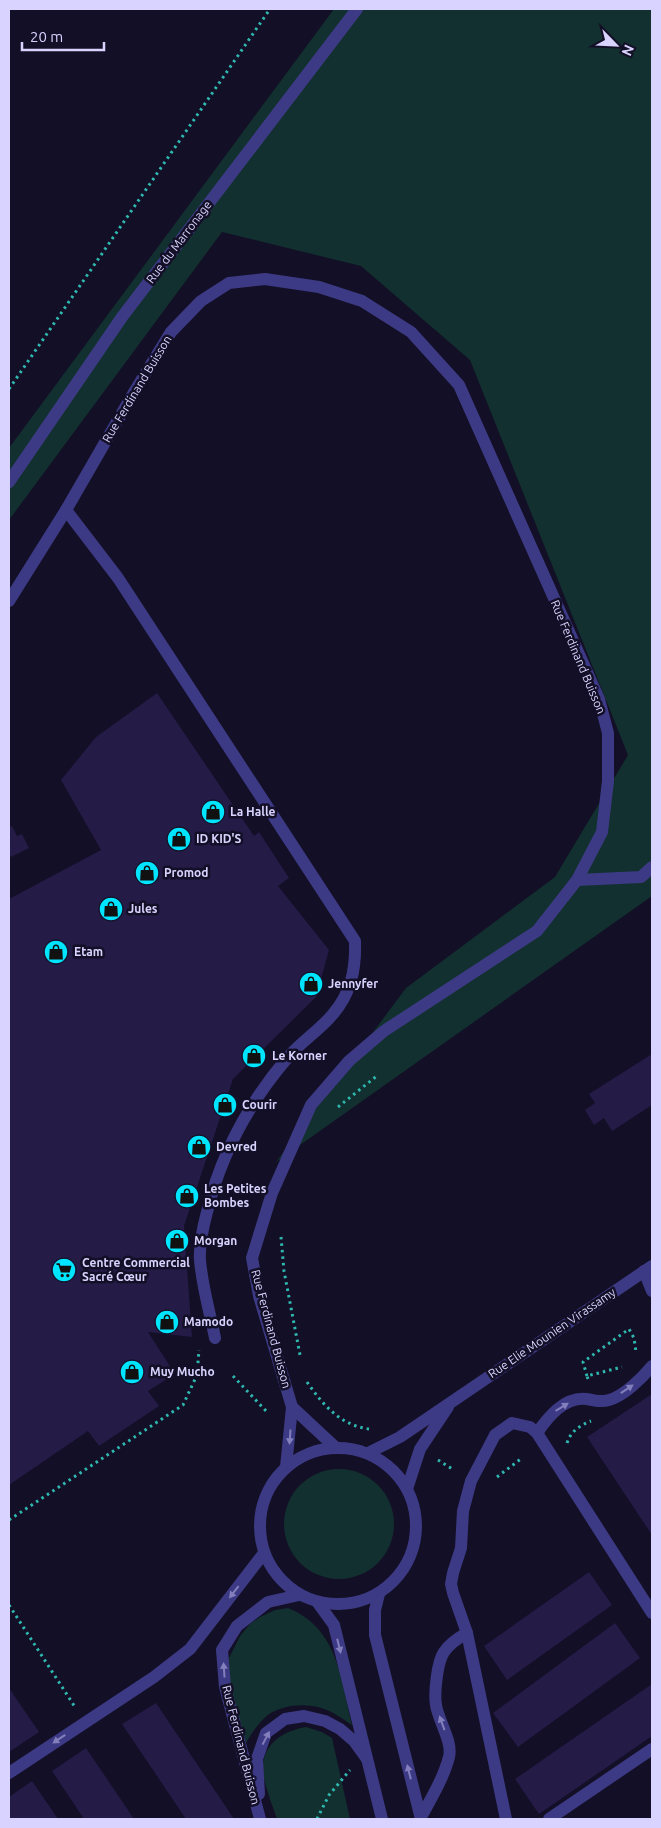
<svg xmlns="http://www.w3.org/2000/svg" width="661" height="1828" font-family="Ubuntu,sans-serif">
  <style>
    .green { fill: #12302f }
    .building { fill: #241b47 }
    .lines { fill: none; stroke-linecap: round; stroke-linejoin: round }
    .path { stroke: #2fb8b0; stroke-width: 3; stroke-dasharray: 2.5 4; stroke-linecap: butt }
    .lane { stroke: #3d3a85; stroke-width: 12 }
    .street { stroke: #3d3a85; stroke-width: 12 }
    .oneway { fill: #837fbc }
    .labels { text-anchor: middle; stroke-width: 5; stroke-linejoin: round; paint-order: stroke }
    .street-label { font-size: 12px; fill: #d9d4ff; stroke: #130f26 }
    .poi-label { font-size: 12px; font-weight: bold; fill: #d9d4ff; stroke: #130f26; text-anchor: start }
  </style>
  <rect width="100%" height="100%" fill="#130f26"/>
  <g class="green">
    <path d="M334,9H652V896L276,1162L406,988L555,877L628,755L470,360L361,266L222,232L9,520V448Z"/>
    <circle cx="339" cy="1524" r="55"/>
    <path d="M288,1608C338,1628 341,1679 352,1725C343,1719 332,1711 321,1708C305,1703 282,1705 268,1715C258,1723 252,1733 246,1743L226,1672L228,1660L240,1636L250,1624L260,1617L275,1610Z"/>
    <path d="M306,1727L322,1732L332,1738L350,1819H277C273,1807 263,1782 263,1770C262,1744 283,1731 306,1727Z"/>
  </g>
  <g class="building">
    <path d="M157,693L254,836L259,832L289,878L278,886L329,950L316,997L233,1079L184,1226L192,1337L148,1332L175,1374L148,1391L159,1406L99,1446L88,1431L9,1485V899L101,850L61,780L96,737Z"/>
    <path d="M12,826L17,836L22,834L29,848L11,857L9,853V827Z"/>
    <path d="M652,1054V1105L612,1131L604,1118L594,1125L585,1110L595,1103L589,1094Z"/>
    <path d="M652,1394V1535L587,1437Z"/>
    <path d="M589,1572L612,1605L507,1680L484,1646Z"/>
    <path d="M615,1623L640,1658L518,1747L493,1713Z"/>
    <path d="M652,1684V1736L539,1814L515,1779Z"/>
    <path d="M9,1688L39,1732L9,1752Z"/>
    <path d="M156,1703L234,1819H186L122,1724Z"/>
    <path d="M86,1748L134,1819H84L52,1771Z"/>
    <path d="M32,1781L58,1819H9V1797Z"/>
  </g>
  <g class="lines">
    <g class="path">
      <path d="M9,389L270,9"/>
      <path d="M338,1107L378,1075"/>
      <path d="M281,1237L284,1271L300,1355"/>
      <path d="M233,1376L267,1412"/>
      <path d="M587,1376L583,1362L629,1329L634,1338L636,1352"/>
      <path d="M588,1379L587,1376L622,1367"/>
      <path d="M307,1382C323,1405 340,1425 369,1429"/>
      <path d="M567,1443C571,1431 579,1426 591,1421"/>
      <path d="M438,1460L454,1470"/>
      <path d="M497,1477L522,1458"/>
      <path d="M9,1520L183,1405L197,1375L199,1350"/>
      <path d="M9,1605L75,1707"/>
      <path d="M317,1819L329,1795L350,1770"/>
    </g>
    <g class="lane">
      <path d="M9,482L122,317L357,9"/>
      <path d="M66,510L118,578L355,941C356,969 351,993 333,1014C320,1030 302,1041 289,1056C250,1101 221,1154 207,1212C203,1227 199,1244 200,1260C202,1286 210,1313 215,1338"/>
      <path d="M644,1271L652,1291"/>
      <path d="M537,1433C548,1417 564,1397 586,1399C596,1400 599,1403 609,1400C624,1396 642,1378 652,1366"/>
      <path d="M9,1773L154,1677L190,1649L264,1553"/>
      <path d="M259,1794L257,1759L266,1733L285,1719L304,1716L325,1721L340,1729L354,1741L367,1759"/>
      <path d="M421,1817C431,1799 444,1777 449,1757C453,1742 438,1720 436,1705C434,1694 437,1662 444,1652C450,1643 458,1638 467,1633"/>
      <path d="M260,1819L225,1687L222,1650L237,1626L268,1602L299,1595"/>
      <path d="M506,1819L467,1633L453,1593L451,1584L453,1573L461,1548L463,1511L471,1481L495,1435L512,1423L530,1427L537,1433L652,1613"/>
      <path d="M549,1819L652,1749"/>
    </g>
    <g class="street">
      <path d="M9,601L66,510L133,394L171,332L201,301L229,283L265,279L319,287L362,301L411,332L459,385L599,699L608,733V781L602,832L577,880L537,931L384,1031L349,1061L311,1105L272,1193L252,1258L259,1296L292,1407L286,1467"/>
      <path d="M577,880L641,877L652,867"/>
      <path d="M292,1407L335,1447"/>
      <circle cx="338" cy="1526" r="78"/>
      <path d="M368,1453L400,1437L652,1266"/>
      <path d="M407,1489L420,1449L448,1407"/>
      <path d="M379,1594L375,1610V1635L421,1819"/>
      <path d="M318,1603L334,1625L382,1819"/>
    </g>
  </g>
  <defs><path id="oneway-solid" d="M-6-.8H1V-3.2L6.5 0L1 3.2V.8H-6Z" transform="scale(1.25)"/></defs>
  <g class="oneway">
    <use href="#oneway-solid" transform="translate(627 1389) rotate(-34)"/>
    <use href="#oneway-solid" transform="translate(562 1407) rotate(-31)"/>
    <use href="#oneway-solid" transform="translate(290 1437) rotate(94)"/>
    <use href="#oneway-solid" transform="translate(234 1592) rotate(128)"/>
    <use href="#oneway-solid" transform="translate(339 1646) rotate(76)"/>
    <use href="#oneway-solid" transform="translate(224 1670) rotate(-94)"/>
    <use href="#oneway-solid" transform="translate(442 1723) rotate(-110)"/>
    <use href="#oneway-solid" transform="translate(266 1738) rotate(-62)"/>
    <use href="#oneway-solid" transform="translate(59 1739) rotate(146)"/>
    <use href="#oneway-solid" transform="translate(409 1772) rotate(-104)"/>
  </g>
  <defs>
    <g id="shop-disc" transform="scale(1.25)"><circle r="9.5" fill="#00e5ff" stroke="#130f26"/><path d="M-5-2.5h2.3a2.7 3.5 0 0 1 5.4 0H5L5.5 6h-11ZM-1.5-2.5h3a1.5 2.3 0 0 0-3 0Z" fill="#111"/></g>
    <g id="supermarket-disc" transform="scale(1.25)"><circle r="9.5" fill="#00e5ff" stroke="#130f26"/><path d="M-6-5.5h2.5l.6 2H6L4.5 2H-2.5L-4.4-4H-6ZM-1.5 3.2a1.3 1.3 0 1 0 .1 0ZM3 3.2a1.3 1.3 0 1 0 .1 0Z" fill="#111"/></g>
  </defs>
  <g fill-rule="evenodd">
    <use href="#shop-disc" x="213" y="812"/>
    <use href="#shop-disc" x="179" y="839"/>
    <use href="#shop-disc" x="147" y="873"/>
    <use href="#shop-disc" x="111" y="909"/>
    <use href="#shop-disc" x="56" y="952"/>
    <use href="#shop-disc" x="311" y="984"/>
    <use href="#shop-disc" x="254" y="1056"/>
    <use href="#shop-disc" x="225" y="1105"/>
    <use href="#shop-disc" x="199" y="1147"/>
    <use href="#shop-disc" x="187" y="1196"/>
    <use href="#shop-disc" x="177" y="1241"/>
    <use href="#supermarket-disc" x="64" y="1270"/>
    <use href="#shop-disc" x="167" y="1322"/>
    <use href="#shop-disc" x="132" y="1372"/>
  </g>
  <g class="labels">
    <g class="street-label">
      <text transform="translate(179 242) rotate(-53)" y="4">Rue du Marronage</text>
      <text transform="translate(137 389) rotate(-59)" y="4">Rue Ferdinand Buisson</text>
      <text transform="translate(578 657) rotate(67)" y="4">Rue Ferdinand Buisson</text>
      <text transform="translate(271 1329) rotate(75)" y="4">Rue Ferdinand Buisson</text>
      <text transform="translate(552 1333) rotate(-34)" y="4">Rue Elie Mounien Virassamy</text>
      <text transform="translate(241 1745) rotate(76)" y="4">Rue Ferdinand Buisson</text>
    </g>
    <g class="poi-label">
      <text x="230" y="816">La Halle</text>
      <text x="196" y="843">ID KID'S</text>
      <text x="164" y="877">Promod</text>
      <text x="128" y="913">Jules</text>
      <text x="74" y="956">Etam</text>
      <text x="328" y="988">Jennyfer</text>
      <text x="272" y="1060">Le Korner</text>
      <text x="242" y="1109">Courir</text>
      <text x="216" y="1151">Devred</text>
      <text x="204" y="1193">Les Petites<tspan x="204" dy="14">Bombes</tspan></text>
      <text x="194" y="1245">Morgan</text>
      <text x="82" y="1267">Centre Commercial<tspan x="82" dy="14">Sacré Cœur</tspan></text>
      <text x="184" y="1326">Mamodo</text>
      <text x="150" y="1376">Muy Mucho</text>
    </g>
  </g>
  <rect width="661" height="1828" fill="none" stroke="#d9d4ff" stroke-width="20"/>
  <g transform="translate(616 45) rotate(114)" stroke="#130f26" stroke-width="4" paint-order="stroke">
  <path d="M0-4L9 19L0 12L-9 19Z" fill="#d9d4ff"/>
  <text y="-8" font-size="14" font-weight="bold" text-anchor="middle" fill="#d9d4ff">N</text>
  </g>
  <path d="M22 42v8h82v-8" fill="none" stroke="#d9d4ff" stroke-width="2.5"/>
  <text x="30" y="42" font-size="15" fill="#d9d4ff" stroke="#130f26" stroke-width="4" paint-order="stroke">20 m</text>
</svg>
